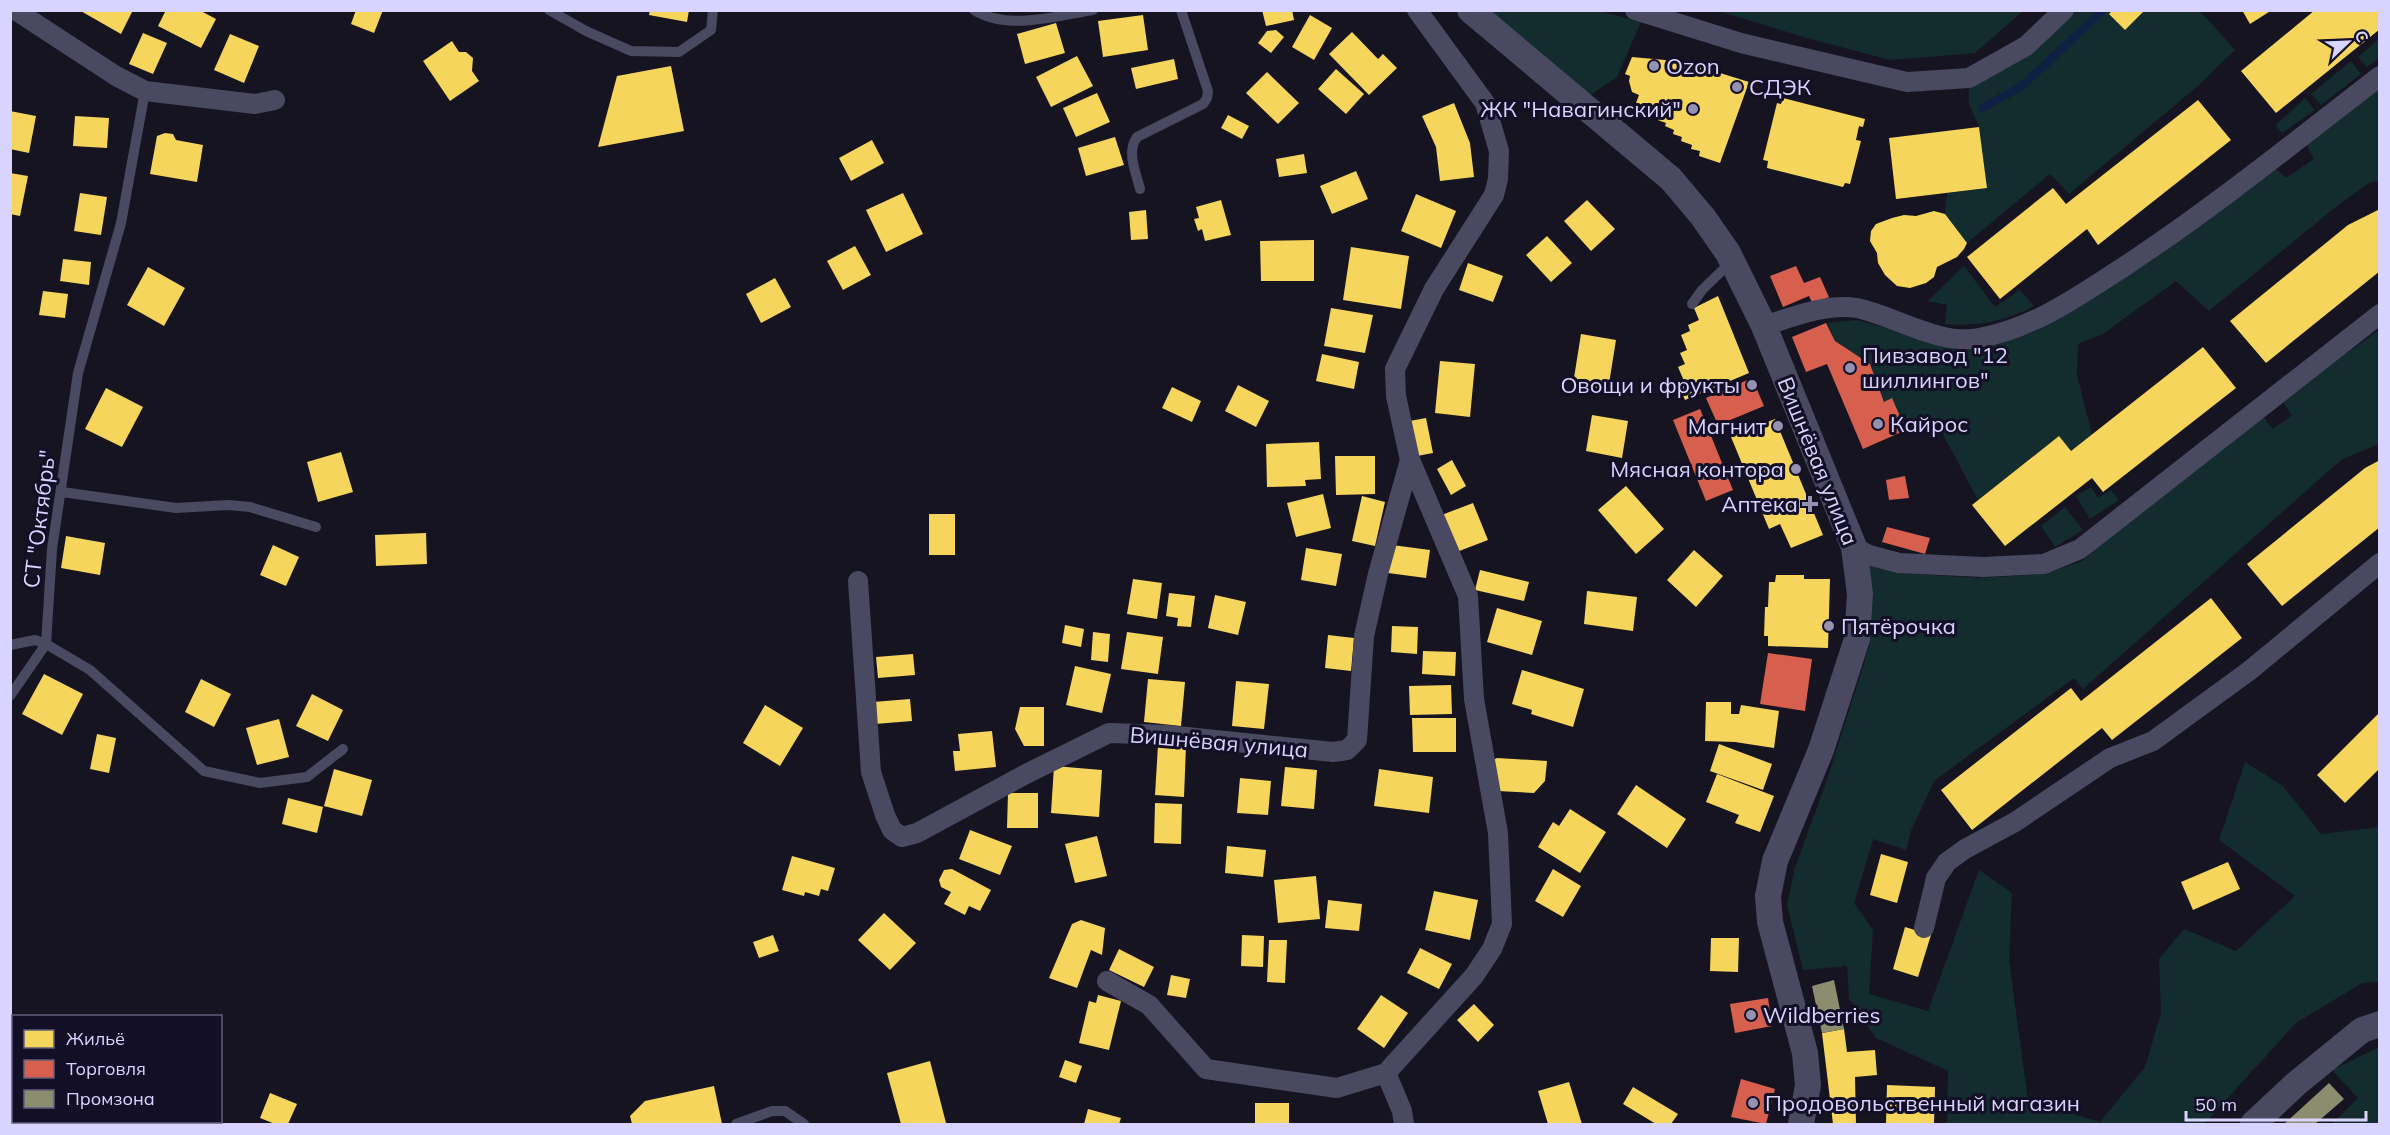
<svg xmlns="http://www.w3.org/2000/svg" width="2390" height="1135" font-family="Mulish,sans-serif">
  <style>
    .green { fill: #132c2d }
    .homes { fill: #f6d55c }
    .shops { fill: #d6604d }
    .industry { fill: #8c8c6e }
    .lines { fill: none; stroke-linecap: round; stroke-linejoin: round }
    .stream { stroke: #0d2144; stroke-width: 8 }
    .service { stroke: #4a4962; stroke-width: 10 }
    .minor { stroke: #4a4962; stroke-width: 20 }
    .tertiary { stroke: #4a4962; stroke-width: 26 }
    .poi-dot { fill: #9591b1; stroke: #130f26; stroke-width: 2 }
    .labels { text-anchor: middle; stroke-width: 6; stroke-linejoin: round; paint-order: stroke }
    .poi-label { font-size: 22px; fill: #d9d4ff; stroke: #130f26; text-anchor: start }
    .street-label { font-size: 22px; fill: #d9d4ff; stroke: #130f26 }
  </style>
  <rect width="100%" height="100%" fill="#161421"/>
  <g class="green">
    <path d="M1486,11H1600L1641,22L1617,77L1586,98Z"/>
    <path d="M1718,11L2023,10V11L1975,53L1890,60L1814,40Z"/>
    <path d="M2067,11H2200L2235,50L2199,85L2069,194L2050,174L1967,243L1945,214L1947,193L1987,188L1979,127L1969,104V79Z"/>
    <path d="M2379,39V58L2367,67L2358,57Z"/>
    <path d="M2351,61L2361,74L2321,105L2311,94Z"/>
    <path d="M2379,84V181L2370,182L2333,209L2209,311L2176,281L2103,334L2078,344L2077,375L2092,435L2071,451L2059,436L1978,500L1938,425L1906,430L1892,399L1884,402L1870,364L1835,341L1827,323L1857,320L1924,337L1941,344L1978,348L2009,338L2032,333L2083,304L2273,166L2286,178L2314,159L2306,144Z"/>
    <path d="M2305,98L2315,110L2282,133L2276,125Z"/>
    <path d="M1964,266L1995,307L2020,290L2034,306C2005,322 1978,326 1945,324L1947,305L1928,301Z"/>
    <path d="M2379,330V444L2341,460L2083,689L2074,678L1934,781L1911,831L1906,850L1873,839L1854,903L1873,930L1869,994L1928,1011L1979,870L2012,893L2009,960L2028,1101L2100,1122L2145,1067L2161,1013L2159,959L2184,929L2236,951L2295,896L2219,840L2245,762L2283,786L2321,834L2379,827V982L2362,983L2296,1023L2204,1124H1947L1948,1071L1876,1038L1849,999L1847,966L1803,970L1787,905L1795,867L1826,783L1869,647L1871,604L1860,558L1903,568L1918,574L1979,578L2045,574L2082,561L2144,508L2261,414L2273,429L2292,415L2281,400Z"/>
    <path d="M2091,487L2098,498L2111,490L2119,500L2090,519L2076,496Z"/>
    <path d="M2065,507L2083,530L2055,547L2041,526Z"/>
    <path d="M2379,1047V1124H2332L2358,1098L2332,1070Z"/>
  </g>
  <g class="homes">
    <path d="M79,10H133L121,34Z"/>
    <path d="M166,10H199L216,19L201,48L158,26Z"/>
    <path d="M356,10H383L374,33L351,24Z"/>
    <path d="M650,10H689L687,22L649,15Z"/>
    <path d="M1262,10H1292L1294,20L1266,26Z"/>
    <path d="M2113,10H2145L2125,30L2109,14Z"/>
    <path d="M2242,10H2272L2250,24Z"/>
    <path d="M2315,10H2380V29L2276,113L2241,71Z"/>
    <path d="M1143,15L1148,50L1103,57L1098,21Z"/>
    <path d="M1310,15L1332,28L1314,60L1292,47Z"/>
    <path d="M1056,23L1065,53L1025,64L1017,34Z"/>
    <path d="M1276,30L1284,37L1271,53L1258,43L1267,31Z"/>
    <path d="M1352,32L1378,59L1383,54L1397,68L1369,95L1329,54Z"/>
    <path d="M143,33L167,43L153,74L129,64Z"/>
    <path d="M230,34L259,46L244,83L214,70Z"/>
    <path d="M452,41L459,52H466L473,58L472,71L479,81L450,101L423,61Z"/>
    <path d="M1077,56L1093,86L1051,107L1036,77Z"/>
    <path d="M1632,57L1665,60L1704,68L1749,82L1720,163L1699,156L1700,151L1691,149L1692,145L1681,141L1682,137L1673,134L1674,130L1665,126L1666,123L1655,119L1656,114L1647,111L1648,107L1636,103L1639,95L1632,92L1629,81L1630,76L1625,74Z"/>
    <path d="M1174,59L1178,79L1136,89L1131,68Z"/>
    <path d="M671,66L684,131L598,147L617,76Z"/>
    <path d="M1336,69L1364,94L1346,114L1318,89Z"/>
    <path d="M1267,72L1299,103L1278,124L1246,93Z"/>
    <path d="M1097,93L1110,122L1076,137L1063,108Z"/>
    <path d="M1783,98L1865,119L1863,127L1859,126L1856,140L1861,141L1850,184L1845,183L1843,187L1767,168L1768,161L1763,160L1777,103L1781,104Z"/>
    <path d="M2198,100L2231,140L2098,245L2087,229L2000,299L1967,257L2053,188L2066,204Z"/>
    <path d="M1454,103L1470,143L1474,177L1440,181L1436,147L1422,116Z"/>
    <path d="M10,111L36,116L29,153L10,149Z"/>
    <path d="M1228,115L1249,126L1242,139L1221,128Z"/>
    <path d="M75,116L109,118L107,148L73,146Z"/>
    <path d="M1979,127L1987,188L1896,199L1889,138Z"/>
    <path d="M165,133L173,134L176,140L203,145L197,182L150,174L157,136Z"/>
    <path d="M1115,137L1124,165L1086,176L1078,148Z"/>
    <path d="M872,140L884,163L851,181L839,158Z"/>
    <path d="M1304,154L1307,173L1279,177L1276,159Z"/>
    <path d="M1356,171L1368,199L1332,214L1320,186Z"/>
    <path d="M10,173L28,176L20,216L10,214Z"/>
    <path d="M80,193L107,197L101,235L74,231Z"/>
    <path d="M903,193L923,234L886,252L866,210Z"/>
    <path d="M1416,194L1456,211L1441,248L1401,231Z"/>
    <path d="M1221,200L1231,235L1205,241L1202,229L1198,231L1194,219L1199,218L1196,207Z"/>
    <path d="M1587,200L1615,229L1591,251L1564,221Z"/>
    <path d="M2380,209V271L2266,363L2230,321L2348,225Z"/>
    <path d="M1146,210L1148,239L1131,240L1129,212Z"/>
    <path d="M1934,211L1945,214L1967,243L1964,249L1957,257L1937,267L1934,277L1926,283L1910,288L1897,286L1885,275L1878,263L1877,253L1870,241L1871,231L1876,224L1892,218L1904,215L1916,216Z"/>
    <path d="M1547,236L1572,263L1551,282L1526,255Z"/>
    <path d="M1314,240V281H1261L1260,241Z"/>
    <path d="M855,246L871,275L843,290L827,261Z"/>
    <path d="M1351,247L1409,256L1401,309L1343,300Z"/>
    <path d="M63,259L91,262L89,285L60,281Z"/>
    <path d="M1468,263L1503,276L1493,302L1459,290Z"/>
    <path d="M148,267L185,288L164,326L127,305Z"/>
    <path d="M775,278L791,307L761,323L746,294Z"/>
    <path d="M43,291L68,294L65,318L39,315Z"/>
    <path d="M1718,296L1749,373L1685,400L1678,384L1684,381L1678,367L1685,364L1680,353L1687,350L1681,335L1690,331L1688,325L1699,320L1694,308Z"/>
    <path d="M1331,308L1373,315L1365,353L1324,346Z"/>
    <path d="M1581,334L1616,340L1608,390L1573,384Z"/>
    <path d="M2203,347L2236,388L2103,492L2092,478L2005,546L1972,505L2059,436L2071,451Z"/>
    <path d="M1322,354L1359,362L1354,389L1316,381Z"/>
    <path d="M1440,361L1475,364L1470,417L1435,413Z"/>
    <path d="M1238,385L1269,401L1256,427L1225,411Z"/>
    <path d="M1172,387L1201,401L1192,422L1162,408Z"/>
    <path d="M106,388L143,407L122,447L85,429Z"/>
    <path d="M1592,415L1628,421L1622,458L1586,451Z"/>
    <path d="M1426,418L1433,453L1417,456L1410,421Z"/>
    <path d="M1775,419L1823,535L1791,548L1780,524L1769,529L1731,437Z"/>
    <path d="M1319,442L1321,479L1305,480L1306,486L1267,487L1266,444Z"/>
    <path d="M341,452L353,492L318,502L307,462Z"/>
    <path d="M1335,456H1375V494L1336,495Z"/>
    <path d="M1452,460L1466,486L1451,495L1437,469Z"/>
    <path d="M2380,460V527L2282,606L2247,564L2365,468Z"/>
    <path d="M1626,486L1664,529L1636,554L1598,510Z"/>
    <path d="M1323,494L1331,528L1296,537L1287,503Z"/>
    <path d="M1362,496L1385,502L1375,546L1352,541Z"/>
    <path d="M1473,503L1488,540L1454,553L1439,516Z"/>
    <rect x="929" y="514" width="26" height="41"/>
    <path d="M426,533L427,564L376,566L375,535Z"/>
    <path d="M66,536L105,543L100,575L61,568Z"/>
    <path d="M273,545L299,557L286,586L260,575Z"/>
    <path d="M1392,545L1430,550L1426,578L1388,573Z"/>
    <path d="M1306,548L1342,554L1336,586L1301,580Z"/>
    <path d="M1694,550L1723,576L1696,607L1667,580Z"/>
    <path d="M1480,570L1529,582L1524,601L1475,590Z"/>
    <path d="M1776,575H1804V579H1830L1828,648L1768,646V636H1764L1765,607H1768L1769,582H1775Z"/>
    <path d="M1133,579L1162,583L1157,619L1127,614Z"/>
    <path d="M1587,591L1637,597L1633,631L1584,624Z"/>
    <path d="M1169,593L1195,596L1191,627L1177,626L1178,618L1166,616Z"/>
    <path d="M1215,595L1246,602L1238,635L1208,628Z"/>
    <path d="M2211,598L2242,638L2112,740L2102,728L1972,830L1941,790L2071,688L2081,701Z"/>
    <path d="M1497,608L1542,621L1532,655L1487,642Z"/>
    <path d="M1065,625L1084,629L1081,647L1062,643Z"/>
    <path d="M1392,626L1418,627L1417,654L1391,652Z"/>
    <path d="M1093,632L1110,634L1108,662L1091,660Z"/>
    <path d="M1127,632L1163,637L1158,674L1121,669Z"/>
    <path d="M1328,635L1354,638L1351,671L1325,668Z"/>
    <path d="M1423,651L1456,652L1455,676L1422,674Z"/>
    <path d="M913,654L915,675L878,678L876,657Z"/>
    <path d="M1075,666L1111,674L1102,713L1066,705Z"/>
    <path d="M1522,670L1584,689L1573,727L1531,714L1532,710L1512,704Z"/>
    <path d="M44,674L83,694L62,735L22,714Z"/>
    <path d="M201,679L231,694L214,727L185,712Z"/>
    <path d="M1148,679L1185,682L1181,726L1144,722Z"/>
    <path d="M1236,681L1269,684L1264,729L1232,726Z"/>
    <path d="M1451,685L1452,714L1410,715L1409,686Z"/>
    <path d="M312,694L343,710L328,741L296,726Z"/>
    <path d="M910,699L912,721L875,724L873,702Z"/>
    <path d="M1706,702H1731V714H1739L1741,705L1779,711L1774,748L1735,742L1705,741Z"/>
    <path d="M765,705L803,728L780,766L743,743Z"/>
    <path d="M1020,707H1044V746H1024L1015,729Z"/>
    <path d="M2380,712V768L2345,803L2317,775Z"/>
    <path d="M1412,718H1456V752H1413Z"/>
    <path d="M279,719L289,757L257,765L246,728Z"/>
    <path d="M992,731L996,767L955,771L953,751H960L958,734Z"/>
    <path d="M97,734L116,738L109,773L90,769Z"/>
    <path d="M1719,744L1772,764L1763,790L1710,771Z"/>
    <path d="M1158,745L1186,746L1184,797L1155,795Z"/>
    <path d="M1497,758L1547,761L1545,781L1534,793L1498,791L1491,761Z"/>
    <path d="M1054,766L1102,770L1099,817L1051,813Z"/>
    <path d="M1285,767L1317,770L1314,809L1281,806Z"/>
    <path d="M334,769L372,780L362,816L324,806Z"/>
    <path d="M1379,769L1433,777L1429,813L1374,806Z"/>
    <path d="M1717,774L1774,796L1760,832L1735,823L1739,815L1706,802Z"/>
    <path d="M1240,778L1271,781L1268,815L1237,813Z"/>
    <path d="M1636,785L1686,819L1667,848L1617,814Z"/>
    <path d="M1008,793H1038V828H1007Z"/>
    <path d="M288,798L323,807L317,833L282,824Z"/>
    <path d="M1155,803L1182,804L1181,844L1154,843Z"/>
    <path d="M1570,809L1606,832L1580,873L1538,847L1553,822L1559,826Z"/>
    <path d="M970,830L1012,846L1000,875L959,859Z"/>
    <path d="M1097,836L1107,876L1075,883L1065,844Z"/>
    <path d="M1227,846L1266,850L1263,877L1225,873Z"/>
    <path d="M1881,854L1908,862L1897,903L1870,895Z"/>
    <path d="M792,856L835,868L828,891L821,889L819,896L805,892L804,896L782,890Z"/>
    <path d="M2228,862L2240,889L2193,910L2181,882Z"/>
    <path d="M952,869L991,890L980,911L969,906L965,915L944,904L951,892L941,887L939,880L944,870Z"/>
    <path d="M1553,869L1581,886L1563,917L1535,901Z"/>
    <path d="M1316,876L1320,919L1278,923L1274,880Z"/>
    <path d="M1434,891L1478,900L1470,940L1425,930Z"/>
    <path d="M1328,900L1362,904L1359,931L1325,928Z"/>
    <path d="M884,913L916,943L890,970L858,940Z"/>
    <path d="M1081,920L1105,928L1102,955L1091,950L1077,988L1049,978L1072,924Z"/>
    <path d="M1905,927L1931,935L1918,977L1893,969Z"/>
    <path d="M773,935L779,951L759,958L753,942Z"/>
    <path d="M1242,935L1264,936L1263,967L1241,966Z"/>
    <path d="M1711,938H1739L1738,972L1710,971Z"/>
    <path d="M1269,940H1287L1285,983L1267,982Z"/>
    <path d="M1420,948L1452,964L1439,989L1407,973Z"/>
    <path d="M1119,949L1154,967L1144,987L1109,970Z"/>
    <path d="M1171,975L1190,979L1186,998L1167,995Z"/>
    <path d="M1098,995L1121,1001L1109,1050L1079,1043L1089,1001L1096,1003Z"/>
    <path d="M1381,995L1408,1013L1384,1048L1357,1029Z"/>
    <path d="M1474,1004L1494,1025L1478,1042L1457,1020Z"/>
    <path d="M1844,1029L1847,1052L1875,1050L1877,1075L1855,1077L1856,1124H1833L1822,1033Z"/>
    <path d="M10,1041L14,1042L11,1065H10Z"/>
    <path d="M1065,1060L1082,1066L1076,1083L1059,1077Z"/>
    <path d="M930,1061L946,1123L901,1124L887,1073Z"/>
    <path d="M1569,1082L1582,1124H1548L1538,1091Z"/>
    <path d="M1887,1085L1935,1087L1934,1124H1886Z"/>
    <path d="M714,1086L722,1124H632L630,1116L645,1101Z"/>
    <path d="M1633,1087L1678,1114L1671,1124H1656L1623,1104Z"/>
    <path d="M270,1093L297,1104L288,1124H275L260,1118Z"/>
    <rect x="1255" y="1103" width="34" height="21"/>
    <path d="M1088,1109L1121,1118L1119,1124H1084Z"/>
    <path d="M15,1122H27V1124H14Z"/>
  </g>
  <g class="shops">
    <path d="M1796,266L1804,283L1820,277L1829,297L1813,304L1809,296L1783,307L1770,276Z"/>
    <path d="M1826,323L1835,341L1870,364L1884,402L1892,398L1906,430L1863,449L1827,364L1806,372L1792,337Z"/>
    <path d="M1752,378L1764,406L1718,425L1706,398Z"/>
    <path d="M1700,409L1733,490L1706,501L1673,420Z"/>
    <path d="M1905,476L1909,498L1889,500L1886,480Z"/>
    <path d="M1887,527L1930,538L1925,554L1882,542Z"/>
    <path d="M1768,653L1812,659L1805,711L1760,704Z"/>
    <path d="M1768,998L1772,1026L1735,1033L1730,1004Z"/>
    <path d="M1741,1079L1775,1089L1766,1124L1731,1117Z"/>
  </g>
  <g class="industry">
    <path d="M1834,980L1844,1029L1822,1033L1812,986Z"/>
    <path d="M2329,1083L2344,1099L2315,1124H2284Z"/>
  </g>
  <g class="lines">
    <path class="stream" d="M1982,108L2022,86L2103,10"/>
    <g class="service">
      <path d="M549,10L586,31L631,51L679,52L711,30L713,10"/>
      <path d="M974,10C1007,31 1057,16 1093,10"/>
      <path d="M145,91L121,223L78,373L52,549L46,644L90,670L204,771L260,783L307,777L343,749"/>
      <path d="M1140,189C1136,172 1126,152 1137,137L1203,104L1207,98L1208,91L1181,10"/>
      <path d="M1692,304L1702,290L1732,261"/>
      <path d="M62,492L176,508L228,505L250,507L316,527"/>
      <path d="M10,645L35,640L46,644L10,696"/>
      <path d="M10,1078L14,1080"/>
      <path d="M121,1122H136"/>
      <path d="M200,1122L206,1124"/>
      <path d="M736,1124L772,1111H785L804,1124"/>
    </g>
    <g class="minor">
      <path d="M15,10L116,76L145,91L255,104L275,100"/>
      <path d="M1635,10L1741,43L1907,82L1969,78L2026,46L2064,10"/>
      <path d="M1764,326C1792,317 1826,303 1857,308C1895,316 1940,346 1979,338C2034,328 2079,296 2125,266C2213,208 2296,141 2380,76"/>
      <path d="M1854,547L1869,555L1899,563L1983,567L2044,564L2080,549L2380,314"/>
      <path d="M858,581L871,772L885,815L892,830L902,837L917,833L1028,773L1109,733L1167,735L1333,752L1347,750L1357,740L1364,636L1378,574L1410,460"/>
      <path d="M1924,928L1936,878L1947,862L1965,849L2015,822L2110,758L2153,741L2249,671L2380,563"/>
      <path d="M1107,981L1149,1005L1206,1069L1337,1088L1386,1073L1474,976L1492,949L1502,924L1498,833L1474,699L1468,596L1410,460L1396,396L1395,369L1434,289L1494,195L1498,179L1499,151L1485,103L1417,10"/>
      <path d="M1386,1073L1402,1111L1404,1124"/>
    </g>
    <g class="tertiary">
      <path d="M1470,10L1671,179L1703,217L1728,253L1764,326L1854,547L1860,594L1857,639L1821,750L1775,861L1768,896L1770,922L1805,1053L1808,1085L1801,1124"/>
      <path d="M2253,1124L2297,1083L2362,1030L2380,1024"/>
    </g>
  </g>
  <g class="poi-dot">
    <circle cx="1654" cy="66" r="6"/>
    <circle cx="1737" cy="87" r="6"/>
    <circle cx="1693" cy="109" r="6"/>
    <circle cx="1850" cy="368" r="6"/>
    <circle cx="1752" cy="385" r="6"/>
    <circle cx="1878" cy="424" r="6"/>
    <circle cx="1778" cy="426" r="6"/>
    <circle cx="1796" cy="469" r="6"/>
    <path d="M1807 495h6v6h6v6h-6v6h-6v-6h-6v-6h6z"/>
    <circle cx="1829" cy="626" r="6"/>
    <circle cx="1751" cy="1015" r="6"/>
    <circle cx="1753" cy="1103" r="6"/>
  </g>
  <g class="labels">
    <g class="poi-label">
      <text x="1666" y="74">Ozon</text>
      <text x="1749" y="95">СДЭК</text>
      <text x="1681" y="117" text-anchor="end">ЖК "Навагинский"</text>
      <text x="1862" y="363">Пивзавод "12<tspan x="1862" dy="25">шиллингов"</tspan></text>
      <text x="1740" y="393" text-anchor="end">Овощи и фрукты</text>
      <text x="1890" y="432">Кайрос</text>
      <text x="1766" y="434" text-anchor="end">Магнит</text>
      <text x="1784" y="477" text-anchor="end">Мясная контора</text>
      <text x="1798" y="512" text-anchor="end">Аптека</text>
      <text x="1841" y="634">Пятёрочка</text>
      <text x="1763" y="1023">Wildberries</text>
      <text x="1765" y="1111">Продовольственный магазин</text>
    </g>
    <g class="street-label">
      <text transform="translate(1818 461) rotate(68)" y="8">Вишнёвая улица</text>
      <text transform="translate(39 519) rotate(-83)" y="8">СТ "Октябрь"</text>
      <text transform="translate(1219 742) rotate(5)" y="8">Вишнёвая улица</text>
    </g>
  </g>
  <rect width="2390" height="1135" fill="none" stroke="#d9d4ff" stroke-width="24"/>
  <rect x="12" y="1015" width="210" height="108" fill="#130f26" stroke="#625e7d" stroke-width="1.5"/>
  <rect x="24" y="1030" width="30" height="18" fill="#f6d55c" stroke="#625e7d" stroke-width="1.5"/>
  <text x="66" y="1045" font-size="18" fill="#d9d4ff">Жильё</text>
  <rect x="24" y="1060" width="30" height="18" fill="#d6604d" stroke="#625e7d" stroke-width="1.5"/>
  <text x="66" y="1075" font-size="18" fill="#d9d4ff">Торговля</text>
  <rect x="24" y="1090" width="30" height="18" fill="#8c8c6e" stroke="#625e7d" stroke-width="1.5"/>
  <text x="66" y="1105" font-size="18" fill="#d9d4ff">Промзона</text>
  <g transform="translate(2348 42) rotate(67)" stroke="#130f26" stroke-width="4.5" paint-order="stroke">
  <path d="M0-4.5L10 22L0 15L-10 22Z" fill="#d9d4ff"/>
  <text y="-9" font-size="16" font-weight="bold" text-anchor="middle" fill="#d9d4ff">С</text>
  </g>
  <path d="M2186 1111v9h180v-9" fill="none" stroke="#d9d4ff" stroke-width="3"/>
  <text x="2195" y="1111" font-size="18" fill="#d9d4ff" stroke="#130f26" stroke-width="4.5" paint-order="stroke">50 m</text>
</svg>
